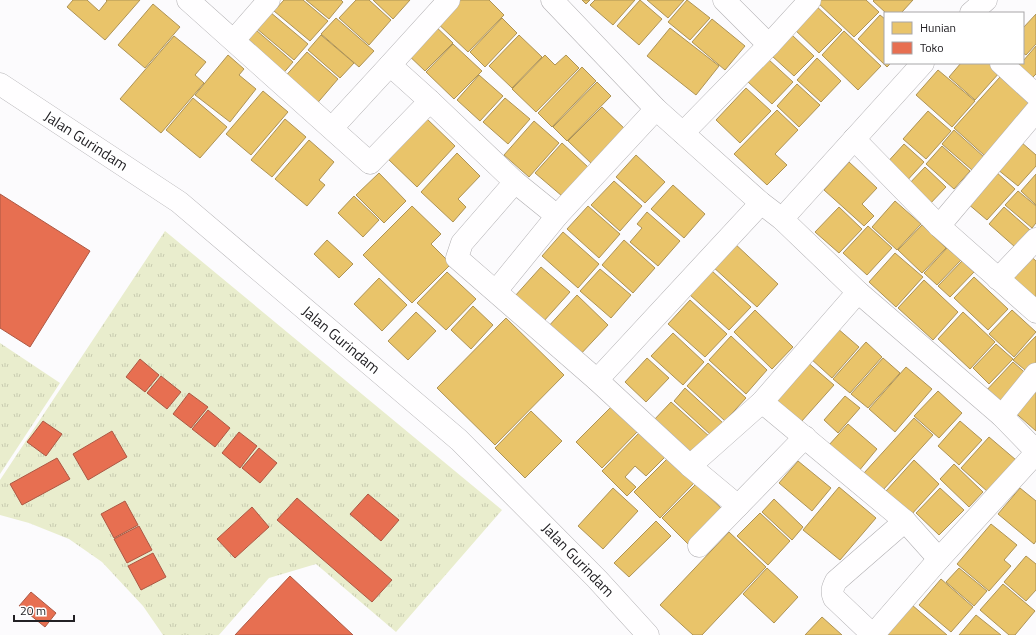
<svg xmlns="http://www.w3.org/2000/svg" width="1036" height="635" font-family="'Titillium Web',sans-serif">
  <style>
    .grass { fill: url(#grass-tufts) }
    .homes { fill: #e9c46a; stroke: #ae9355 }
    .shops { fill: #e76f51; stroke: #ac5844 }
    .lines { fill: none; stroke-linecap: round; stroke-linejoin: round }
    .minor-casing { stroke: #b2b0b3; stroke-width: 23 }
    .minor { stroke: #fffeff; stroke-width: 22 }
    .labels { text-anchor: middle; stroke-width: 4; stroke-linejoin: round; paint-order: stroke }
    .street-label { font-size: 15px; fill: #232125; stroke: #fff }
  </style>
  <defs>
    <pattern id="grass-tufts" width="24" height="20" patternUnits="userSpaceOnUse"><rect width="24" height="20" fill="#e9edcd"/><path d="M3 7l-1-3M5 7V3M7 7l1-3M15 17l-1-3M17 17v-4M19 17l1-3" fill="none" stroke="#c8cbb0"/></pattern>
  </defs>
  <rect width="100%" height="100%" fill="#fcfbfd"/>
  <g class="grass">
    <path d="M165,231L502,510L396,632L316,564L269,578L219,635H163L143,606L102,562L69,539L29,523L0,515V480Z"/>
    <path d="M0,343L60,383L0,474Z"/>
  </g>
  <g class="homes">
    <path d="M73,0H87L99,11L107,1L106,0H140L105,40L67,7Z"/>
    <path d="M284,0H303L328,21L310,41L274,11Z"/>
    <path d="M306,0H341L343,2L329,19Z"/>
    <path d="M356,0H369L391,20L369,45L339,18Z"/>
    <path d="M373,0H410L393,19Z"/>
    <path d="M453,0H489L504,15L468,52L434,20Z"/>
    <path d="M582,0H590L586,4Z"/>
    <path d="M595,0H635L613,25L590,5Z"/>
    <path d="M640,0L662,19L639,45L617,26Z"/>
    <path d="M647,0H684L668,18Z"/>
    <path d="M687,0L710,18L690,40L668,22Z"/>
    <path d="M817,0H866L879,12L854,37L816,1Z"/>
    <path d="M874,0H913L902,12L903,13H886L873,1Z"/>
    <path d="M153,4L180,27L145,68L118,45Z"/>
    <path d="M814,4L842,30L819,53L792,27Z"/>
    <path d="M270,12L308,44L294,60L256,28Z"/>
    <path d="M1036,14V44L1026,55L1023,53V28Z"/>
    <path d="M880,15L885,19V63H891L887,67L858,39Z"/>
    <path d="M336,18L374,51L359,67L321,34Z"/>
    <path d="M502,18L517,33L485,67L470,52Z"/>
    <path d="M712,19L745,46L725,70L692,42Z"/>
    <path d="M431,22L453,43L425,71L404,51Z"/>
    <path d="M670,28L719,66L696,95L647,56Z"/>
    <path d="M256,30L293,62L280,77L243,45Z"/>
    <path d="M844,31L881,66L858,90L822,55Z"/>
    <path d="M321,35L354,63L340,78L308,50Z"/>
    <path d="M519,35L542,57L512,88L489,66Z"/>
    <path d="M792,35L814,56L794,76L772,56Z"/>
    <path d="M174,36L206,62L195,75L204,83L161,133L120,99Z"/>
    <path d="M453,44L482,71L454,99L426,72Z"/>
    <path d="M1036,46V74L1032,78L1018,66L1021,63H1023V61Z"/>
    <path d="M307,52L338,79L314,107L282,80Z"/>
    <path d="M228,55L244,69L239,75L256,89L230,122L195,95Z"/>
    <path d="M545,55L555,65L566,55L579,68L536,112L512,89Z"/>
    <path d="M817,58L841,81L821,102L797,80Z"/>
    <path d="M768,59L793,82L772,104L748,82Z"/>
    <path d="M961,63H989L1000,72L975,100L949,77Z"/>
    <path d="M582,67L596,81L552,127L538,113Z"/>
    <path d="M938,70L975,101L952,127L916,95Z"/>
    <path d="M479,75L503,96L480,121L457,100Z"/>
    <path d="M1000,77L1031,105L985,156L954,128Z"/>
    <path d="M597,82L611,96L567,141L553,127Z"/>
    <path d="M797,84L820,105L799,127L777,106Z"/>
    <path d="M746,88L771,111L740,143L716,120Z"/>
    <path d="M263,91L288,112L251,155L226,134Z"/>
    <path d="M193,98L227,127L200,158L166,130Z"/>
    <path d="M505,98L530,119L508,144L483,122Z"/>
    <path d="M602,107L626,130L593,165L568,141Z"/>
    <path d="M777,110L798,130L775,154L787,165L767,185L734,154Z"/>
    <path d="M928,111L951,131L926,159L903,139Z"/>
    <path d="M426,118L455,146L417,187L387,158Z"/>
    <path d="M285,119L306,137L272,177L251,160Z"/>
    <path d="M534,121L559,143L529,177L504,155Z"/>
    <path d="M954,130L984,157L972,170L942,144Z"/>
    <path d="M309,140L334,162L319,180L325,185L307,206L275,179Z"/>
    <path d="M1021,142L1036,155V166L1018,186L997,169Z"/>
    <path d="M562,143L588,167L562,196L535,173Z"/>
    <path d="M904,144L924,162L904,184L884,166Z"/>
    <path d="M942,146L970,171L954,189L926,164Z"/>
    <path d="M457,153L480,176L458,199L466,207L453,222L421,192Z"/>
    <path d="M636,155L665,182L645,203L616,177Z"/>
    <path d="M849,162L877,188L862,204L874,216L864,226L824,190Z"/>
    <path d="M925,167L946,187L928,206L907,186Z"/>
    <path d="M995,171L1015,189L987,220L967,203Z"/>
    <path d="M379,173L406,201L384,223L356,195Z"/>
    <path d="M1036,174V205L1021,191Z"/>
    <path d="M614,181L642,206L620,231L591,205Z"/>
    <path d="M673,185L705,214L684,238L651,209Z"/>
    <path d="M1018,191L1036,206V223L1032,228L1005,205Z"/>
    <path d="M354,196L379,220L363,237L338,213Z"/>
    <path d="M895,201L921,224L897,250L872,227Z"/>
    <path d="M412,206L441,234L431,244L451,264L412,303L363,255Z"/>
    <path d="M588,206L620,234L599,258L567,229Z"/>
    <path d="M839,207L862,229L839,253L815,232Z"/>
    <path d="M1004,207L1030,230L1015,247L989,224Z"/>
    <path d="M647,212L680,241L658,266L630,242L642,228L637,224Z"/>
    <path d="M922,225L946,248L922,273L898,250Z"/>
    <path d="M868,226L892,248L867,275L843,253Z"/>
    <path d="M563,232L599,264L578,288L542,256Z"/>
    <path d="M327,240L353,264L339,278L314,254Z"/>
    <path d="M624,240L655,268L633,293L602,265Z"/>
    <path d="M733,242L778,284L757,307L712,266Z"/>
    <path d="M947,248L961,260L937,285L924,273Z"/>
    <path d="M895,253L923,277L896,307L869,282Z"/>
    <path d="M1027,253L1036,261V298L1005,277Z"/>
    <path d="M962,261L974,272L950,297L938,286Z"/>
    <path d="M541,267L570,292L543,322L515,296Z"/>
    <path d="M600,269L631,295L611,318L580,291Z"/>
    <path d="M712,271L751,307L729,330L690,295Z"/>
    <path d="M447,272L476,299L446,330L417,303Z"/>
    <path d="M974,277L1008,309L988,330L954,298Z"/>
    <path d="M379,278L407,305L382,331L354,304Z"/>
    <path d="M924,280L958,312L933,340L898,308Z"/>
    <path d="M577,295L608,325L578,357L547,328Z"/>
    <path d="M690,300L727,334L705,357L668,324Z"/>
    <path d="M473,306L493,325L471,349L451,330Z"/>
    <path d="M755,310L793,347L772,369L734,332Z"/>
    <path d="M1012,310L1036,332L1014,357L989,334Z"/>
    <path d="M416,312L436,331L408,360L388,341Z"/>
    <path d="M963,312L995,342L970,369L938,339Z"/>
    <path d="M506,318L564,375L495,445L437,388Z"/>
    <path d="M837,328L859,347L832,378L810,358Z"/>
    <path d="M673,333L704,362L683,385L651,356Z"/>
    <path d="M731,336L767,370L746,394L709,360Z"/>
    <path d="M1036,336V370L1031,375L1013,360Z"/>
    <path d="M866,342L882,357L850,393L833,379Z"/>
    <path d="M996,344L1013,359L989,384L973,368Z"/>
    <path d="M647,358L669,378L646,402L625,382Z"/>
    <path d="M883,358L900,373L868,408L851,394Z"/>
    <path d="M806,361L834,385L801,422L773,398Z"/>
    <path d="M1013,362L1031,378L1002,409L984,393Z"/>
    <path d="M708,363L746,398L725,421L687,386Z"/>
    <path d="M906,367L932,389L895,432L869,409Z"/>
    <path d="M1036,385V431L1011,409Z"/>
    <path d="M685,388L723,423L712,436L674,401Z"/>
    <path d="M938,391L962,413L939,438L914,416Z"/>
    <path d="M845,396L860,408L838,433L824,420Z"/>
    <path d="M671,402L710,437L692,457L653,421Z"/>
    <path d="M612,406L638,431L602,468L576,442Z"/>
    <path d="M531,411L562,441L525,478L495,448Z"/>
    <path d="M914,418L933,435L883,490L864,473Z"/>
    <path d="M960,421L982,440L959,465L938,446Z"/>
    <path d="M848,424L877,449L858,472L828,446Z"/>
    <path d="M640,432L665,457L646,476L635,466L625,477L636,487L627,496L602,471Z"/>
    <path d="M989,437L1016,460L988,492L961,468Z"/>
    <path d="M669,457L695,482L660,518L634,492Z"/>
    <path d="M914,460L939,484L911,515L886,491Z"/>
    <path d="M798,461L831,488L812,511L779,483Z"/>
    <path d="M954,464L983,492L969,507L940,479Z"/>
    <path d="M696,484L724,511L690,546L662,518Z"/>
    <path d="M839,487L876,518L840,560L803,530Z"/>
    <path d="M613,488L638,511L603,549L578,526Z"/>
    <path d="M940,488L964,510L939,535L916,513Z"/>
    <path d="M1020,488L1036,501V541L1034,544L998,514Z"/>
    <path d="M774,499L803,527L792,540L762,512Z"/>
    <path d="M760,513L790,541L768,565L737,536Z"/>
    <path d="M656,521L671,536L629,577L614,563Z"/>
    <path d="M991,524L1017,545L1004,560L1011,566L989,591L957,564Z"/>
    <path d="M729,532L766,567L702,635H693L660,605Z"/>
    <path d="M1026,556L1036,564V590L1026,601L1004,582Z"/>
    <path d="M767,568L798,597L774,623L743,594Z"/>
    <path d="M959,568L987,591L974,606L946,582Z"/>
    <path d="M941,579L973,607L951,632L919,605Z"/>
    <path d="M1003,584L1035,611L1015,635H1009L980,610Z"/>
    <path d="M912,605L947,635H888L887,634Z"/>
    <path d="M976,615L1001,635H959Z"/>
    <path d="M822,617L842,635H805Z"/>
  </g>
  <g class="shops">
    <path d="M0,194L90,251L30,347L0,328Z"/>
    <path d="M140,359L159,375L145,392L126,377Z"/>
    <path d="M161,376L181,392L167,409L147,393Z"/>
    <path d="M189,393L208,407L191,428L173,414Z"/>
    <path d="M208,410L230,428L215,447L192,429Z"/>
    <path d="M43,421L62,434L46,456L27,442Z"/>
    <path d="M112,431L127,457L88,480L73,454Z"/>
    <path d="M239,432L257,446L240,468L222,453Z"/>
    <path d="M259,448L277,463L260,483L242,468Z"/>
    <path d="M57,458L70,479L22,505L10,484Z"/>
    <path d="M368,494L399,520L381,541L350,514Z"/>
    <path d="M297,498L392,580L372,602L277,520Z"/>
    <path d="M125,501L138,525L114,538L101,514Z"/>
    <path d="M252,507L269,527L235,558L217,539Z"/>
    <path d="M139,526L152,550L127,563L114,539Z"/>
    <path d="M153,553L166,577L141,590L128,566Z"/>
    <path d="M290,576L353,635H235Z"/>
    <path d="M31,592L56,613L45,627L19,606Z"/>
  </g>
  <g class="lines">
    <g class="minor-casing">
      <g id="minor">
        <path d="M188,0L370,163L430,101"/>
        <path d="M449,0L390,65L430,101L515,182L557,216"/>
        <path d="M552,0L656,109L761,203L782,219L858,292L1002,416L1036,451"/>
        <path d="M724,0L769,45"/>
        <path d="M971,13L986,0"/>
        <path d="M234,40L269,0"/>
        <path d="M1001,63L1036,95"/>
        <path d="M0,84L179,202L459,440L597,579L648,635"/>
        <path d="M332,128L390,65"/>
        <path d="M683,133L769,45L810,0"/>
        <path d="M854,139L939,226L1036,312"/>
        <path d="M515,182L462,243L457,258L597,380L690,466L738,506"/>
        <path d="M782,219L923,63"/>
        <path d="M939,226L1036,111"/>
        <path d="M998,279L1036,239"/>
        <path d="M496,291L557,216L656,109"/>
        <path d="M597,380L761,203"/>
        <path d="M762,402L905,521L939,559"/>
        <path d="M1002,416L1036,374"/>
        <path d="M690,466L762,402L858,292"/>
        <path d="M699,546L805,437"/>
        <path d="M873,635L939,559L1036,453"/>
        <path d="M873,635L834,598C831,591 833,587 836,581L905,521"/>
      </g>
    </g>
    <use href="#minor" class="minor"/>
  </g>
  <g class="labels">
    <g class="street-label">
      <text transform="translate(86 141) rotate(33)" y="5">Jalan Gurindam</text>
      <text transform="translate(341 340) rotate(40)" y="5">Jalan Gurindam</text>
      <text transform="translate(578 560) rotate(46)" y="5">Jalan Gurindam</text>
    </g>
  </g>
  <rect x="884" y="12" width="140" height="52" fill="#ffffff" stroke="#a7a6a8"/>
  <rect x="892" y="22" width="20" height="12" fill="#e9c46a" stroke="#a7a6a8"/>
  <text x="920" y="32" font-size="12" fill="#232125">Hunian</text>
  <rect x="892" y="42" width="20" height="12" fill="#e76f51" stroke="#a7a6a8"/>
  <text x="920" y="52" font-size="12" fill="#232125">Toko</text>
  <path d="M14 615v6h60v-6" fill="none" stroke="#232125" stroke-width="2"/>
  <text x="20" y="615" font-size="12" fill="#232125" stroke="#ffffff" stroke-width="3" paint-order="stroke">20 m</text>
</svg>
